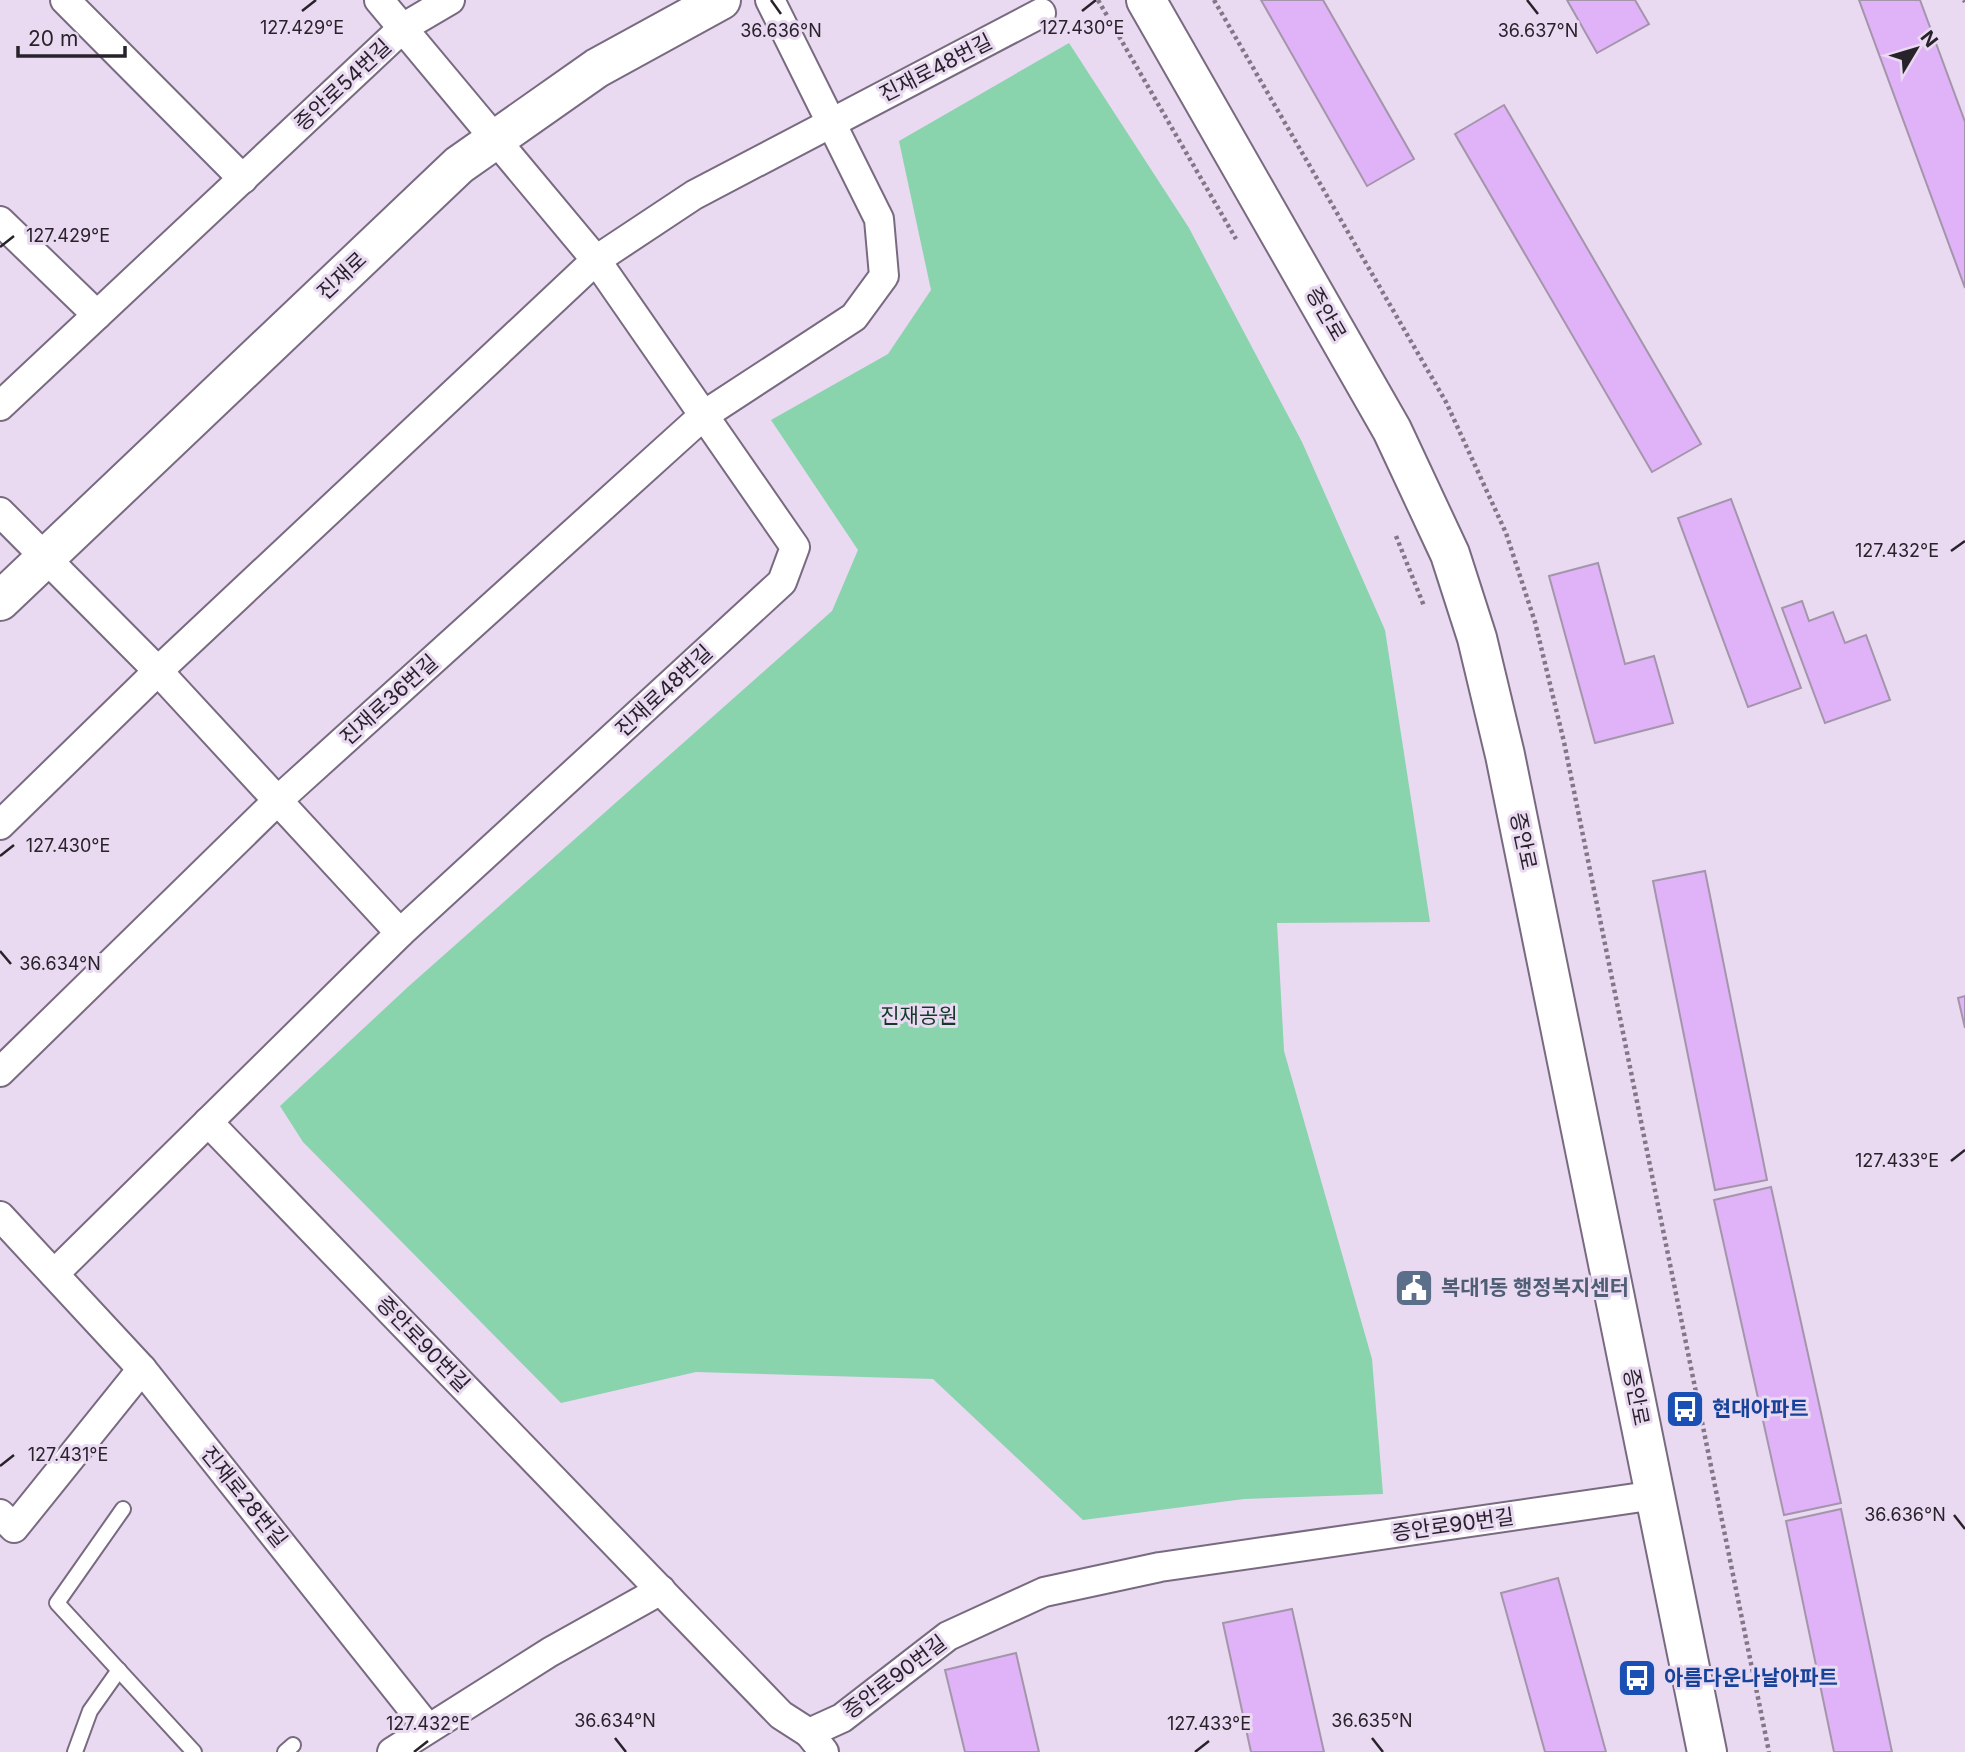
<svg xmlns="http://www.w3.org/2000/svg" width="1965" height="1752" font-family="Inter,'Noto Sans KR',sans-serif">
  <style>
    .green { fill: #89d3ad }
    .building { fill: #e0b3f8; stroke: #a395aa; stroke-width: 2 }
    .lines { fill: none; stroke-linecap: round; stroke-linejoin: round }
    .lane-casing { stroke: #786b80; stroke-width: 18 }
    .street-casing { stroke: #786b80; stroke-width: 32 }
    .secondary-casing { stroke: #786b80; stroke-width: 42 }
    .path { stroke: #827787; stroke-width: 4.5; stroke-dasharray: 3.5 3.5; stroke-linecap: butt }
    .lane { stroke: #fff; stroke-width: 14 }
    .street { stroke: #fff; stroke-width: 28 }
    .secondary { stroke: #fff; stroke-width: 38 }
    .ticks { fill: none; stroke: #28222b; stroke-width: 2.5 }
    .labels { text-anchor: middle; stroke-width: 6; stroke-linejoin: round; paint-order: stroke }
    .street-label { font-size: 21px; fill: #28222b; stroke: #e9d9f1 }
    .park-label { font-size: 21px; fill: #133a28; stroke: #e9d9f1 }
    .service-label { font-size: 21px; font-weight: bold; fill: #4e5e75; stroke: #e9d9f1; text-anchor: start }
    .transit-label { font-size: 21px; font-weight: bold; fill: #164399; stroke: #e9d9f1; text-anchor: start }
    .ticks-label { font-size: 18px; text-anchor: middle; fill: #28222b; stroke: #e9d9f1; stroke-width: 6; stroke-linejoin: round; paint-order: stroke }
  </style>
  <rect width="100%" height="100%" fill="#e9d9f1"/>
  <path class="green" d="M1069,43L1189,228L1302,442L1385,630L1430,922L1277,923L1284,1051L1372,1359L1383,1494L1244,1499L1083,1520L933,1379L696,1372L561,1403L303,1142L280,1106L409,986L832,611L858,550L771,420L888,354L931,290L899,141Z"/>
  <g class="building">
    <path d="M1261,0H1323L1414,159L1367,186Z"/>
    <path d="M1567,0H1635L1649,24L1597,53Z"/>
    <path d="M1859,0H1920L1965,122V288Z"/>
    <path d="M1504,105L1701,444L1652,472L1455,134Z"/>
    <path d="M1731,499L1801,688L1748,707L1678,518Z"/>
    <path d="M1598,563L1625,664L1654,656L1673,723L1595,743L1549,576Z"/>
    <path d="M1802,601L1809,621L1833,612L1845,643L1866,635L1890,700L1825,723L1782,608Z"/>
    <path d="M1705,871L1767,1180L1715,1190L1653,881Z"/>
    <path d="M1965,996V1028L1958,998Z"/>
    <path d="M1771,1187L1841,1503L1784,1515L1714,1200Z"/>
    <path d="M1841,1509L1892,1752H1834L1786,1521Z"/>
    <path d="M1558,1578L1606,1752H1545L1501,1593Z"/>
    <path d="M1292,1609L1324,1752H1251L1223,1623Z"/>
    <path d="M1016,1653L1039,1752H965L945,1670Z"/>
  </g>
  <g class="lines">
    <g class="lane-casing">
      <g id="lane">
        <path d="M123,1509L57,1603L194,1752"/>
        <path d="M75,1752L90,1711L119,1670"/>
        <path d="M285,1752L293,1745"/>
      </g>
    </g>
    <g class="street-casing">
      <g id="street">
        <path d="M65,0L243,179"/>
        <path d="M0,221L97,315"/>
        <path d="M0,406L404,27L450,0"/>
        <path d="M0,512L158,671L400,933"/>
        <path d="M0,825L158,671L596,260L694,195L1041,13"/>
        <path d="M0,1072L277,801L704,415L854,317L884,276L879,219L770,0"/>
        <path d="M208,1122L781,1715L809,1733L842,1718L948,1636L1044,1592L1160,1567L1656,1495"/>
        <path d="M0,1216L142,1369L427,1727"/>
        <path d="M54,1274L400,933L782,582L795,547L596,260L379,0"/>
        <path d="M0,1514L14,1528L142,1369"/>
        <path d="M809,1733L824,1752"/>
        <path d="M392,1752L550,1652L661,1590"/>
      </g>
    </g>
    <g class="secondary-casing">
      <g id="secondary">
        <path d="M1146,0L1392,430L1450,554L1477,638L1505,755L1707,1752"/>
        <path d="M0,601L459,165L597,68L721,0"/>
      </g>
    </g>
    <g class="path">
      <path d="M1098,0L1236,239"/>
      <path d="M1214,0L1446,402L1506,533L1535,622L1564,742L1769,1752"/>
      <path d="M1964,0L1965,2"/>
      <path d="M1396,536L1424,606"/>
    </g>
    <use href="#lane" class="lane"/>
    <use href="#street" class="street"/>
    <use href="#secondary" class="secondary"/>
  </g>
  <path class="ticks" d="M771,0L781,14M1527,0L1538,14M302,11L316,0M1082,11L1096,0M0,247L14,236M1951,551L1965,541M0,856L14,845M0,951L11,964M1951,1161L1965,1150M0,1466L14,1455M1954,1515L1965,1529M615,1738L626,1752M1372,1738L1383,1752M414,1752L428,1741M1195,1752L1209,1741"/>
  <defs>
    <g id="civic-square" transform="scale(2.0125)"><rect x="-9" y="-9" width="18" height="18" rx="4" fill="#5c6f8a" stroke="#e9d9f1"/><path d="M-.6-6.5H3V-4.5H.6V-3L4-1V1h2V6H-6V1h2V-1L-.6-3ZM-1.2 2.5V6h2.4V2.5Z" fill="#fff"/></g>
    <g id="bus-square" transform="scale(2.0125)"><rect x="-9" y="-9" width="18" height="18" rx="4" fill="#1a4fb4" stroke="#e9d9f1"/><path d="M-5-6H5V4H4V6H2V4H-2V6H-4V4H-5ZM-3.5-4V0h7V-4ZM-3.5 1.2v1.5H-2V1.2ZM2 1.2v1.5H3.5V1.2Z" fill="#fff"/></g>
  </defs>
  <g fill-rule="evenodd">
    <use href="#civic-square" x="1414" y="1288"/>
    <use href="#bus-square" x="1685" y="1409"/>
    <use href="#bus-square" x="1637" y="1678"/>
  </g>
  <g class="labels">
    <g class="street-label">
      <text transform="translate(936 68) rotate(-27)" y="7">진재로48번길</text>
      <text transform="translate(343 85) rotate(-43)" y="7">증안로54번길</text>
      <text transform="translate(342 276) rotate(-43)" y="7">진재로</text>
      <text transform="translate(1326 314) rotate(60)" y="7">증안로</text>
      <text transform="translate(664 691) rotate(-43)" y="7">진재로48번길</text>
      <text transform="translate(389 700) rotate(-42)" y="7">진재로36번길</text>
      <text transform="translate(1523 841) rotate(78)" y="7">증안로</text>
      <text transform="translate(423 1344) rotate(46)" y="7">증안로90번길</text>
      <text transform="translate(1636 1397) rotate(79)" y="7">증안로</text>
      <text transform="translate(244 1497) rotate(51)" y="7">진재로28번길</text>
      <text transform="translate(1453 1525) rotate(-8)" y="7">증안로90번길</text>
      <text transform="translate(895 1677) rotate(-37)" y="7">증안로90번길</text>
    </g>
    <g class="park-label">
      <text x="919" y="1023">진재공원</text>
    </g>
    <g class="service-label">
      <text x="1441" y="1295">복대1동 행정복지센터</text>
    </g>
    <g class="transit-label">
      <text x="1712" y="1416">현대아파트</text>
      <text x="1664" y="1685">아름다운나날아파트</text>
    </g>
  </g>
  <g class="ticks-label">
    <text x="302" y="34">127.429°E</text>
    <text x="1082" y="34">127.430°E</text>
    <text x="781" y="37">36.636°N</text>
    <text x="1538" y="37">36.637°N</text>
    <text x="68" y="242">127.429°E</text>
    <text x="1897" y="557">127.432°E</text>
    <text x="68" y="852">127.430°E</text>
    <text x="60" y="970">36.634°N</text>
    <text x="1897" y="1167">127.433°E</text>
    <text x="68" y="1461">127.431°E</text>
    <text x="1905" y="1521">36.636°N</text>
    <text x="615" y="1727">36.634°N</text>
    <text x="1372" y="1727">36.635°N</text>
    <text x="428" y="1730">127.432°E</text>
    <text x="1209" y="1730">127.433°E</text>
  </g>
  <g transform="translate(1916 49) rotate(52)" stroke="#e9d9f1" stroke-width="5" paint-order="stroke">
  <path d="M0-5L12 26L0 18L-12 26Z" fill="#28222b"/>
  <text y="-10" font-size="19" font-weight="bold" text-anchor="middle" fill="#28222b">N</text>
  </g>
  <path d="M18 46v10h107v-10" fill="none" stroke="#28222b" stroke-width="3.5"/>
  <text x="28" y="46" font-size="21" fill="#28222b" stroke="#e9d9f1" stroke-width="5" paint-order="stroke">20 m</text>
</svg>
